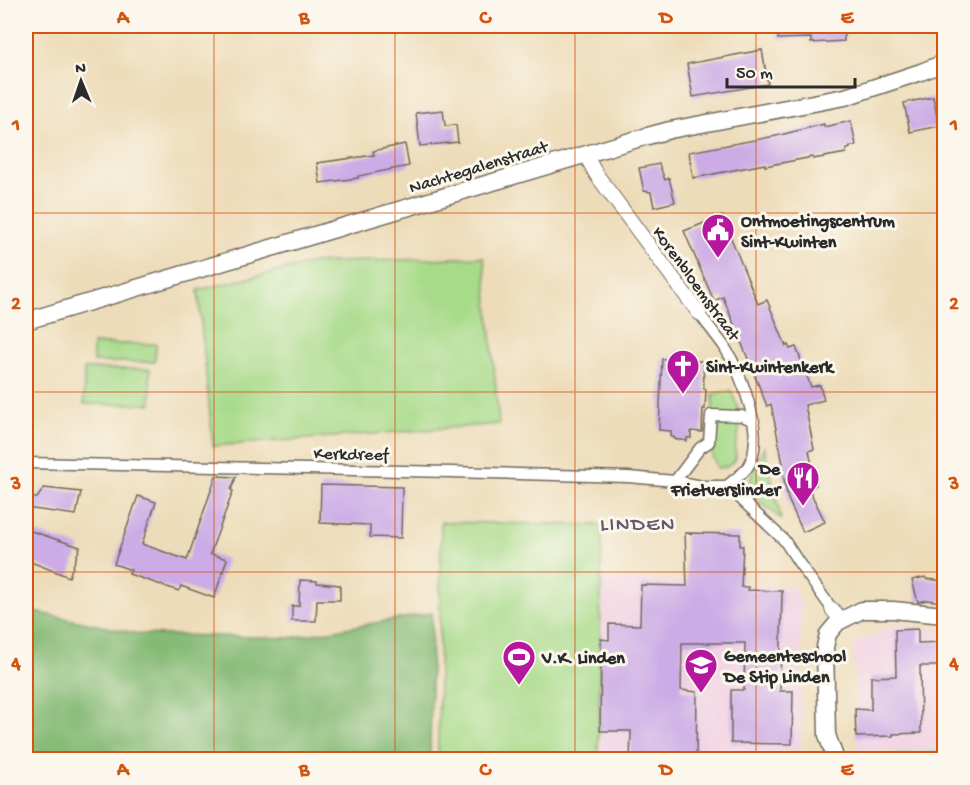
<svg xmlns="http://www.w3.org/2000/svg" width="970" height="785" font-family="'Gochi Hand',sans-serif">
  <style>
    .built { fill: #f1d0e3 }
    .green { fill: #a7da89; stroke: #69825a; stroke-width: 1.5 }
    .forest { fill: #85ba75; stroke: #587250; stroke-width: 1.5 }
    .lines { fill: none; stroke-linecap: round; stroke-linejoin: round }
    .stream { stroke: #67c3e5; stroke-width: 5 }
    .building { fill: #ccabe6 }
    .pedestrian-casing { stroke: #6f695d; stroke-width: 13 }
    .minor-casing { stroke: #6f695d; stroke-width: 16 }
    .tertiary-casing { stroke: #6f695d; stroke-width: 19 }
    .pedestrian { stroke: #fff; stroke-width: 10 }
    .minor { stroke: #fff; stroke-width: 14 }
    .tertiary { stroke: #fff; stroke-width: 16 }
    .grid { fill: none; stroke: #d5540f; stroke-width: 1.5; stroke-opacity: 0.55 }
    .labels { text-anchor: middle; stroke-width: 6; stroke-linejoin: round; paint-order: stroke }
    .street-label { font-size: 18px; fill: #2b2b2b; stroke: #fbf7ec }
    .poi-label { font-size: 18px; font-weight: bold; fill: #2b2b2b; stroke: #fbf7ec; text-anchor: start }
    .quarter-label { font-size: 21px; letter-spacing: 1.5px; fill: #63586c; stroke: #fbf7ec }
    .neatline { fill: none; stroke: #d5540f; stroke-width: 2 }
    .grid-label { font-size: 20px; text-anchor: middle; font-weight: bold; fill: #d5540f }
  </style>
  <rect width="100%" height="100%" fill="#fbf7ec"/>
  <filter id="ink" filterUnits="userSpaceOnUse"><feTurbulence type="fractalNoise" baseFrequency=".0167" numOctaves="2"/><feDisplacementMap in="SourceGraphic" scale="12" xChannelSelector="R" yChannelSelector="G"/><feConvolveMatrix kernelMatrix="1 2 1 2 8 2 1 2 1" color-interpolation-filters="sRGB"/></filter>
  <filter id="wash" filterUnits="userSpaceOnUse"><feTurbulence type="fractalNoise" baseFrequency=".008" numOctaves="4" result="noise"/><feDisplacementMap in="SourceGraphic" scale="24" xChannelSelector="R" yChannelSelector="G"/><feGaussianBlur stdDeviation="1.35" result="paint"/><feColorMatrix in="noise" values="0 0 0 0 0 0 0 0 0 0 0 0 0 0 0 0 0 1.4 0 .05"/><feComposite in="paint" operator="in"/></filter>
  <g filter="url(#wash)">
    <rect width="100%" height="100%" fill="#eddcb9"/>
    <g class="built">
      <path d="M603,578L792,586L801,605V749L776,752L768,759L600,760Z"/>
      <path d="M895,624L944,631V749L857,752L854,644Z"/>
    </g>
    <g class="green">
      <path d="M484,257L499,424L213,446L198,290L313,263Z"/>
      <path d="M93,344H156L155,362H93Z"/>
      <path d="M84,369H150L151,404H84Z"/>
      <path d="M731,390L738,408L739,432L735,447L736,459L727,467L717,468L712,455L713,394Z"/>
      <path d="M764,447L781,519C744,488 743,492 764,447Z"/>
      <path d="M441,522L602,525L598,759H438Z"/>
    </g>
    <path class="forest" d="M26,613H40L139,634L290,638L432,613L430,759H26Z"/>
    <g class="lines">
      <path class="stream" d="M859,759L944,754"/>
    </g>
    <g id="blocks">
      <g class="building">
        <path d="M778,26H844V41L811,43V38L778,39Z"/>
        <path d="M762,50L768,84L693,97L687,64Z"/>
        <path d="M933,97L939,126L910,132L904,103Z"/>
        <path d="M443,110L445,126L456,125L458,142L420,146L416,113Z"/>
        <path d="M851,121L856,145L850,147V148L846,150V153L813,159V157L765,166V164L693,178L689,152L776,136L824,124V127Z"/>
        <path d="M405,144L409,166L358,176V178L320,183L317,163L374,155L373,151Z"/>
        <path d="M659,164L665,180L669,178L675,202L654,207L651,192L644,191L639,168Z"/>
        <path d="M722,216L758,304L767,300L786,346L788,345L790,349L796,347L811,387L820,385L824,400L805,405L814,449L809,451L816,485L809,489L825,522L803,532L788,499L782,470L784,469L771,404L767,406L723,297L714,301L684,231Z"/>
        <path d="M683,351L690,354L694,361H703L704,389H706L705,409H703L702,432L691,431V438H687V441L674,439V437H671V431L659,430L662,359H670L676,353Z"/>
        <path d="M216,476L236,477L231,490L233,491L210,554L227,559L214,598L181,586L179,591L129,574L131,570L114,564L138,496L156,502L142,544L187,560Z"/>
        <path d="M321,485L402,487L401,538L370,537V525L320,523Z"/>
        <path d="M44,488L81,492L76,515L26,508V498H37Z"/>
        <path d="M31,531L80,547L69,577L26,560V547Z"/>
        <path d="M685,533L740,534V546H743L741,587H748V590L782,591L780,691H793L792,744L731,743V690H744L745,643H682L681,690L697,692L696,759H630L631,731H600L601,639L609,640V624L640,625L641,585L687,586Z"/>
        <path d="M925,577L926,579L945,581V602L926,600L918,602L912,580Z"/>
        <path d="M300,580L317,581V583L340,585V600H317L316,621H292V606H299Z"/>
        <path d="M918,629V643L945,642V666H920L921,733L893,734V736L856,737L855,709L871,710V677L896,676L895,630Z"/>
      </g>
    </g>
  </g>
  <g filter="url(#ink)">
    <use href="#blocks" fill-opacity="0" stroke="#6f695d" stroke-width="1.5"/>
    <g class="lines">
      <g class="pedestrian-casing">
        <g id="pedestrian">
          <path d="M699,313C707,324 716,335 724,346C741,373 768,438 747,468C742,475 733,480 727,486"/>
          <path d="M26,463L451,472L628,477L675,481L702,486H727L784,540L799,563L832,609"/>
          <path d="M675,481L700,448L709,442L711,415L742,416L754,421"/>
        </g>
      </g>
      <g class="minor-casing">
        <g id="minor">
          <path d="M585,154L596,174L699,313"/>
          <path d="M832,609L841,620"/>
        </g>
      </g>
      <g class="tertiary-casing">
        <g id="tertiary">
          <path d="M26,321L644,137L670,130L845,97L921,72L944,63"/>
          <path d="M836,760L827,735L825,647L828,634L838,622L862,610H893L944,615"/>
        </g>
      </g>
      <use href="#pedestrian" class="pedestrian"/>
      <use href="#minor" class="minor"/>
      <use href="#tertiary" class="tertiary"/>
    </g>
  </g>
  <path class="grid" d="M214,26V760M395,26V760M575,26V760M756,26V760M26,213H944M26,392H944M26,572H944"/>
  <defs>
    <g id="civic-pin" transform="scale(1.725)"><path d="M0 17L-7.5 6A9.5 9.5 0 1 1 7.5 6Z" fill="#b5179e" stroke="#fbf7ec"/><path d="M-.6-6.5H3V-4.5H.6V-3L4-1V1h2V6H-6V1h2V-1L-.6-3ZM-1.2 2.5V6h2.4V2.5Z" fill="#fff"/></g>
    <g id="church-pin" transform="scale(1.725)"><path d="M0 17L-7.5 6A9.5 9.5 0 1 1 7.5 6Z" fill="#b5179e" stroke="#fbf7ec"/><path d="M-1.2-6h2.4v3.5h3.3v2.4h-3.3V6h-2.4V-.1h-3.3v-2.4h3.3Z" fill="#fff"/></g>
    <g id="restaurant-pin" transform="scale(1.725)"><path d="M0 17L-7.5 6A9.5 9.5 0 1 1 7.5 6Z" fill="#b5179e" stroke="#fbf7ec"/><path d="M-5-6h1v4h1v-4h1v4h1v-4h1v5L-1.5 .5V6h-2V.5L-5-1ZM5-6V6H3V1.5H1.5Q1.5-4 5-6Z" fill="#fff"/></g>
    <g id="stadium-pin" transform="scale(1.725)"><path d="M0 17L-7.5 6A9.5 9.5 0 1 1 7.5 6Z" fill="#b5179e" stroke="#fbf7ec"/><path d="M0-5a6.5 5 0 1 0 0 10a6.5 5 0 1 0 0-10ZM-3.5-1.8h7v3.6h-7Z" fill="#fff"/></g>
    <g id="school-pin" transform="scale(1.725)"><path d="M0 17L-7.5 6A9.5 9.5 0 1 1 7.5 6Z" fill="#b5179e" stroke="#fbf7ec"/><path d="M0-5L7-2L0 1L-7-2ZM-4 1L0 2.5L4 1V4Q0 6-4 4Z" fill="#fff"/></g>
  </defs>
  <g fill-rule="evenodd">
    <use href="#civic-pin" x="718" y="230"/>
    <use href="#church-pin" x="683" y="366"/>
    <use href="#restaurant-pin" x="803" y="478"/>
    <use href="#stadium-pin" x="519" y="657"/>
    <use href="#school-pin" x="701" y="665"/>
  </g>
  <g class="labels">
    <g class="street-label">
      <text transform="translate(478 166) rotate(-17)" y="6">Nachtegalenstraat</text>
      <text transform="translate(697 283) rotate(54)" y="6">Korenbloemstraat</text>
      <text transform="translate(351 453) rotate(1)" y="6">Kerkdreef</text>
    </g>
    <g class="poi-label">
      <text x="741" y="226">Ontmoetingscentrum<tspan x="741" dy="21">Sint-Kwinten</tspan></text>
      <text x="706" y="372">Sint-Kwintenkerk</text>
      <text x="780" y="474" text-anchor="end">De<tspan x="780" dy="21">Frietverslinder</tspan></text>
      <text x="724" y="661">Gemeenteschool<tspan x="724" dy="21">De Stip Linden</tspan></text>
      <text x="542" y="663">V.K. Linden</text>
    </g>
    <g class="quarter-label">
      <text x="638" y="530">LINDEN</text>
    </g>
  </g>
  <rect width="970" height="785" fill="none" stroke="#fbf7ec" stroke-width="66"/>
  <g transform="translate(81 81) rotate(358)" stroke="#fbf7ec" stroke-width="4.5" paint-order="stroke">
  <path d="M0-4.5L10 22L0 15L-10 22Z" fill="#2b2b2b"/>
  <text y="-9" font-size="16" font-weight="bold" text-anchor="middle" fill="#2b2b2b">N</text>
  </g>
  <path d="M727 78v9h128v-9" fill="none" stroke="#2b2b2b" stroke-width="3"/>
  <text x="736" y="78" font-size="18" fill="#2b2b2b" stroke="#fbf7ec" stroke-width="4.5" paint-order="stroke">50 m</text>
  <rect x="33" y="33" width="904" height="719" class="neatline"/>
  <g class="grid-label">
    <text x="123" y="23">A</text>
    <text x="304" y="23">B</text>
    <text x="485" y="23">C</text>
    <text x="666" y="23">D</text>
    <text x="847" y="23">E</text>
    <text x="16" y="130">1</text>
    <text x="954" y="130">1</text>
    <text x="16" y="309">2</text>
    <text x="954" y="309">2</text>
    <text x="16" y="489">3</text>
    <text x="954" y="489">3</text>
    <text x="16" y="669">4</text>
    <text x="954" y="669">4</text>
    <text x="123" y="775">A</text>
    <text x="304" y="775">B</text>
    <text x="485" y="775">C</text>
    <text x="666" y="775">D</text>
    <text x="847" y="775">E</text>
  </g>
</svg>
